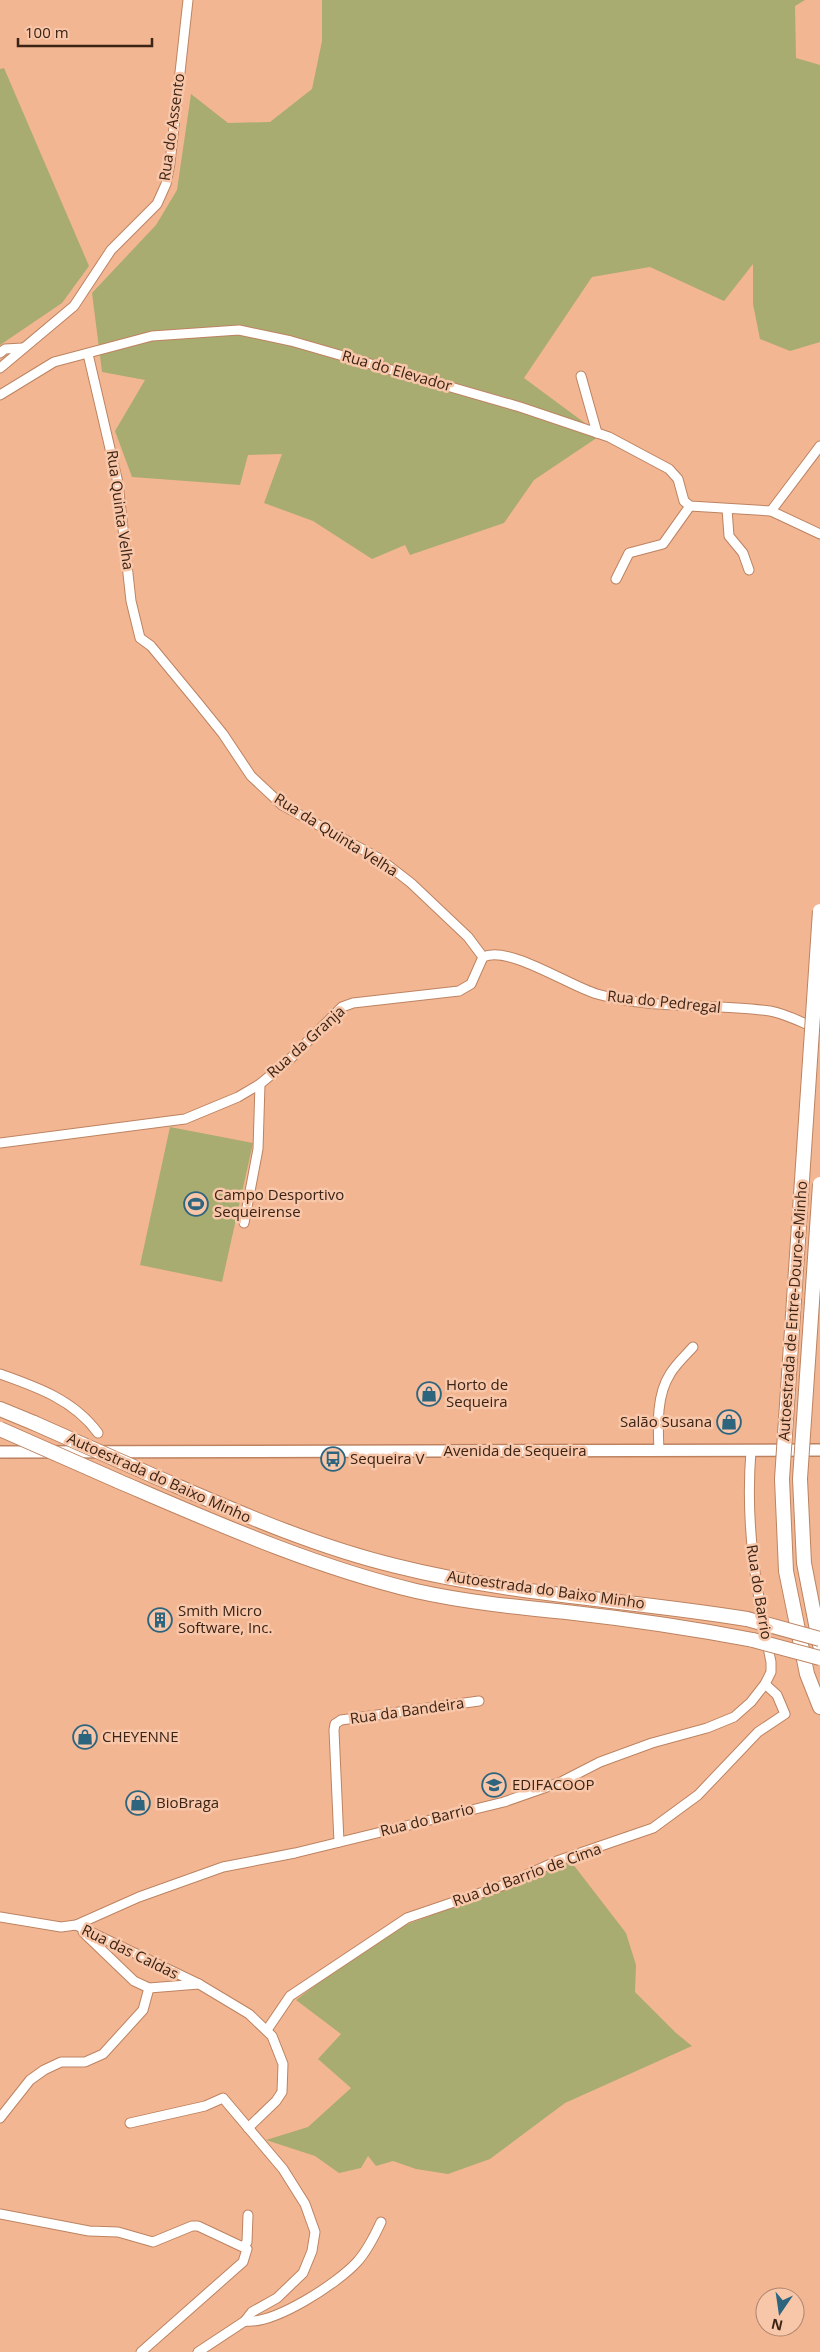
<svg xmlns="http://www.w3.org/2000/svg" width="820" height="2352" font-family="'Open Sans',sans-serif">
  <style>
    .green { fill: #a8ac70 }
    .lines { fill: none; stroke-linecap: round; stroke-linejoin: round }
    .minor-casing { stroke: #bd8361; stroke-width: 11 }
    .major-casing { stroke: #bd8361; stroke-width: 14 }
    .highway-casing { stroke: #bd8361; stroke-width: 16 }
    .minor { stroke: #fff; stroke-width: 9 }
    .major { stroke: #fff; stroke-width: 11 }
    .highway { stroke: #fff; stroke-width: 14 }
    .highway-bridge-casing { stroke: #bd8361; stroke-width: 16; stroke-linecap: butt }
    .highway-bridge { stroke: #fff; stroke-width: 14 }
    .labels { text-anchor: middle; stroke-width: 5; stroke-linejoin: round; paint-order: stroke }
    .street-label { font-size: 15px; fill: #3b2315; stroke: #f8c6a9 }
    .poi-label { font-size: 15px; fill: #3b2315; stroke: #f8c6a9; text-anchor: start }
  </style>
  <rect width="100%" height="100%" fill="#f3b692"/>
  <g class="green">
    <path d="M322,0H805L795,6L796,58L820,65V342L790,351L760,339L753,304V264L724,301L650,267L592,277L524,378L601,435L534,480L504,523L410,555L405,545L372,559L313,521L264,503L282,454L248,455L240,485L132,477L115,431L145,380L102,372L92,293L156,225L177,190L191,94L228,123L270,122L312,89L322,41Z"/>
    <path d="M4,68L89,266L62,303L0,345V69Z"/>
    <path d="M170,1127L253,1143L222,1282L140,1265Z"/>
    <path d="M569,1859L626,1933L636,1965L635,1992L676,2033L692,2046L565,2103L490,2159L448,2174L416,2169L393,2161L376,2166L368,2156L361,2168L339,2173L315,2156L266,2140L308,2127L351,2088L318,2059L341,2034L296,2000L347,1961L405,1925L511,1886Z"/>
  </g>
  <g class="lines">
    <g class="minor-casing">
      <g id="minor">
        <path d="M0,353L5,349L23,348"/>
        <path d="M88,354L118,483L131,601L140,638L151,646L198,703L223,734L251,776L282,805L380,859L411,883L468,937L483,957"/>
        <path d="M0,368L74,306L111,250L157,204L166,184L170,163L188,0"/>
        <path d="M581,376L597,433"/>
        <path d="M0,395L54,362L152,336L239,330L291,341L520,407L609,437L669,469L678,479L684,501L690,506L771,511L820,534"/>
        <path d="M727,509L729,536L743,553L749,570"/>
        <path d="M771,511L820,446"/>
        <path d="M616,579L629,553L663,544L690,506"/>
        <path d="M483,957C509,945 569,986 597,994C653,1010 713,1003 770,1011C787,1014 805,1024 820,1030"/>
        <path d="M0,1143L185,1119L238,1097L260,1084L289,1060L342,1007L353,1003L459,991L471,984L483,957"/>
        <path d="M244,1223L258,1149L260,1084"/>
        <path d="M0,1374C37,1387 74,1400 98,1433"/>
        <path d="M659,1451C658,1426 656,1396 670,1374C676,1364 685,1356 693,1347"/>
        <path d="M339,1842L334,1730L335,1724L341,1720L479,1701"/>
        <path d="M0,1917L61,1927L76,1925L139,1897L223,1867L295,1853L504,1802L561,1782L600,1762L652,1743L707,1728L734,1717L751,1702L765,1684L771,1672V1662C756,1590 745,1524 751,1451"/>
        <path d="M76,1925L199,1984L249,2014L272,2036L283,2064L282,2092L276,2101L248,2128"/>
        <path d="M83,1932L134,1981L149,1988L199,1984"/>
        <path d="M267,2030L290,1996L407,1918L504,1885L557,1861L653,1828L698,1795L758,1732L785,1714L777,1695L765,1684"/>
        <path d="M0,2118L30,2080L44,2070L61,2062H85L103,2054L143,2010L149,1988"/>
        <path d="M130,2123L205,2106L223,2098L283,2169L305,2204L315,2232L312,2251L303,2273L277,2298L252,2312L245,2321L198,2352"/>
        <path d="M0,2214L89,2231L118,2232L153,2242L192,2226H198L247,2249L243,2262L141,2352"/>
        <path d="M244,2246L247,2242L248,2215"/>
        <path d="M245,2321C274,2325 338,2283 357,2262C367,2251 375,2235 381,2222"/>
      </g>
    </g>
    <g class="major-casing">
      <path id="major" d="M0,1452L820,1450"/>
    </g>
    <g class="highway-casing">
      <g id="highway">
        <path d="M0,1409L34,1423"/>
        <path d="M156,1477C235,1511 313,1546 396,1566C511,1595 631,1600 747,1619"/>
        <path d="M782,1479L786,1571L807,1674L820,1707"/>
        <path d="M800,1479L804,1563L820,1645"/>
        <path d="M118,1481C216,1523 312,1566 416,1591C465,1602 516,1607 566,1612C629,1619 691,1628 753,1640"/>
      </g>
    </g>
    <use href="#minor" class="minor"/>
    <use href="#major" class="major"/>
    <use href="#highway" class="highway"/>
    <g class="highway-bridge-casing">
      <g id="highway-bridge">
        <path d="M34,1423L156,1477"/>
        <path d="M0,1429L118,1481"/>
        <path d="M782,1479L820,911"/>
        <path d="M800,1479L820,1184"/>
        <path d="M747,1619L820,1639"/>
        <path d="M753,1640L820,1658"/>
      </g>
    </g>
    <use href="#highway-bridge" class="highway-bridge"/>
  </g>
  <defs>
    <g id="stadium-ring" transform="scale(1.25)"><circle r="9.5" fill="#f8c6a9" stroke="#2d657f" stroke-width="1.5"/><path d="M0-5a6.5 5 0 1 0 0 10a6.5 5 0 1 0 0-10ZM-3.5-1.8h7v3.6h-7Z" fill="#2d657f"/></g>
    <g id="shop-ring" transform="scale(1.25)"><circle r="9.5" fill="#f8c6a9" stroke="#2d657f" stroke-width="1.5"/><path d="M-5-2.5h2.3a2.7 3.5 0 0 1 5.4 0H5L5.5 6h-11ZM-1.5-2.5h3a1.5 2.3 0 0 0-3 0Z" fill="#2d657f"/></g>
    <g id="bus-ring" transform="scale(1.25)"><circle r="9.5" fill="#f8c6a9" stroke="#2d657f" stroke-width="1.5"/><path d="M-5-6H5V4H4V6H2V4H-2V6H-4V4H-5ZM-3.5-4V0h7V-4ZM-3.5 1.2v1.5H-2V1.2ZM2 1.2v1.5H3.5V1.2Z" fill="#2d657f"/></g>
    <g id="building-ring" transform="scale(1.25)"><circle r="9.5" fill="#f8c6a9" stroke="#2d657f" stroke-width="1.5"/><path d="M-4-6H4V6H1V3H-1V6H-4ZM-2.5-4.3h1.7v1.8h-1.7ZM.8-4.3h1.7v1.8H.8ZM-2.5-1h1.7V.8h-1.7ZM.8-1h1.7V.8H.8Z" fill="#2d657f"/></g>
    <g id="school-ring" transform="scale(1.25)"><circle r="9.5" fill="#f8c6a9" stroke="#2d657f" stroke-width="1.5"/><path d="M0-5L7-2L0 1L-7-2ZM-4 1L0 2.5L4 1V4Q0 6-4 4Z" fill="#2d657f"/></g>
  </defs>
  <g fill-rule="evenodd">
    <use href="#stadium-ring" x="196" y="1204"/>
    <use href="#shop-ring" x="429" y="1394"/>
    <use href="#shop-ring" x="729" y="1422"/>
    <use href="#bus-ring" x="333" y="1459"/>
    <use href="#building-ring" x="160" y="1620"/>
    <use href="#shop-ring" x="85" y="1737"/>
    <use href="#school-ring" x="494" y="1785"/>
    <use href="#shop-ring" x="138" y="1803"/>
  </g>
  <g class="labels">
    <g class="street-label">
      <text transform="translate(172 127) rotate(-82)" y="5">Rua do Assento</text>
      <text transform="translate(397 371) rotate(16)" y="5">Rua do Elevador</text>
      <text transform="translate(120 510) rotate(82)" y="5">Rua Quinta Velha</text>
      <text transform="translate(336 835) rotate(32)" y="5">Rua da Quinta Velha</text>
      <text transform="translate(664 1002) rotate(6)" y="5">Rua do Pedregal</text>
      <text transform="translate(306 1042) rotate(-42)" y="5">Rua da Granja</text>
      <text transform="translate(793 1311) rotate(-86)" y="5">Autoestrada de Entre-Douro-e-Minho</text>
      <text x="515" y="1456">Avenida de Sequeira</text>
      <text transform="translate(159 1478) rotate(24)" y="5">Autoestrada do Baixo Minho</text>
      <text transform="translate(546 1590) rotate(8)" y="5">Autoestrada do Baixo Minho</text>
      <text transform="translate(759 1592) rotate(81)" y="5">Rua do Barrio</text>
      <text transform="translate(407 1711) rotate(-8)" y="5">Rua da Bandeira</text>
      <text transform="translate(427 1820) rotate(-14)" y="5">Rua do Barrio</text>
      <text transform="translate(527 1875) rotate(-20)" y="5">Rua do Barrio de Cima</text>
      <text transform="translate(130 1952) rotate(26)" y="5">Rua das Caldas</text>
    </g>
    <g class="poi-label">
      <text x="214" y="1200">Campo Desportivo<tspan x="214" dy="17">Sequeirense</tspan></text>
      <text x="446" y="1390">Horto de<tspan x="446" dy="17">Sequeira</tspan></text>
      <text x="712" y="1427" text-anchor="end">Salão Susana</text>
      <text x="350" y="1464">Sequeira V</text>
      <text x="178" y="1616">Smith Micro<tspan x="178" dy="17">Software, Inc.</tspan></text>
      <text x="102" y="1742">CHEYENNE</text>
      <text x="512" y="1790">EDIFACOOP</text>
      <text x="156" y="1808">BioBraga</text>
    </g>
  </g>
  <g transform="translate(780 2312) rotate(193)"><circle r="24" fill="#f8c6a9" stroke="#ac856e"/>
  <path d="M0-4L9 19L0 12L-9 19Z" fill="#2d657f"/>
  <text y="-8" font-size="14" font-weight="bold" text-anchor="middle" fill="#3b2315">N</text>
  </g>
  <path d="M18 38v8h134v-8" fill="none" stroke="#3b2315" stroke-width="2.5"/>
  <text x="25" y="38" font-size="15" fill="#3b2315" stroke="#f8c6a9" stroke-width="4" paint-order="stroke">100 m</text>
</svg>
